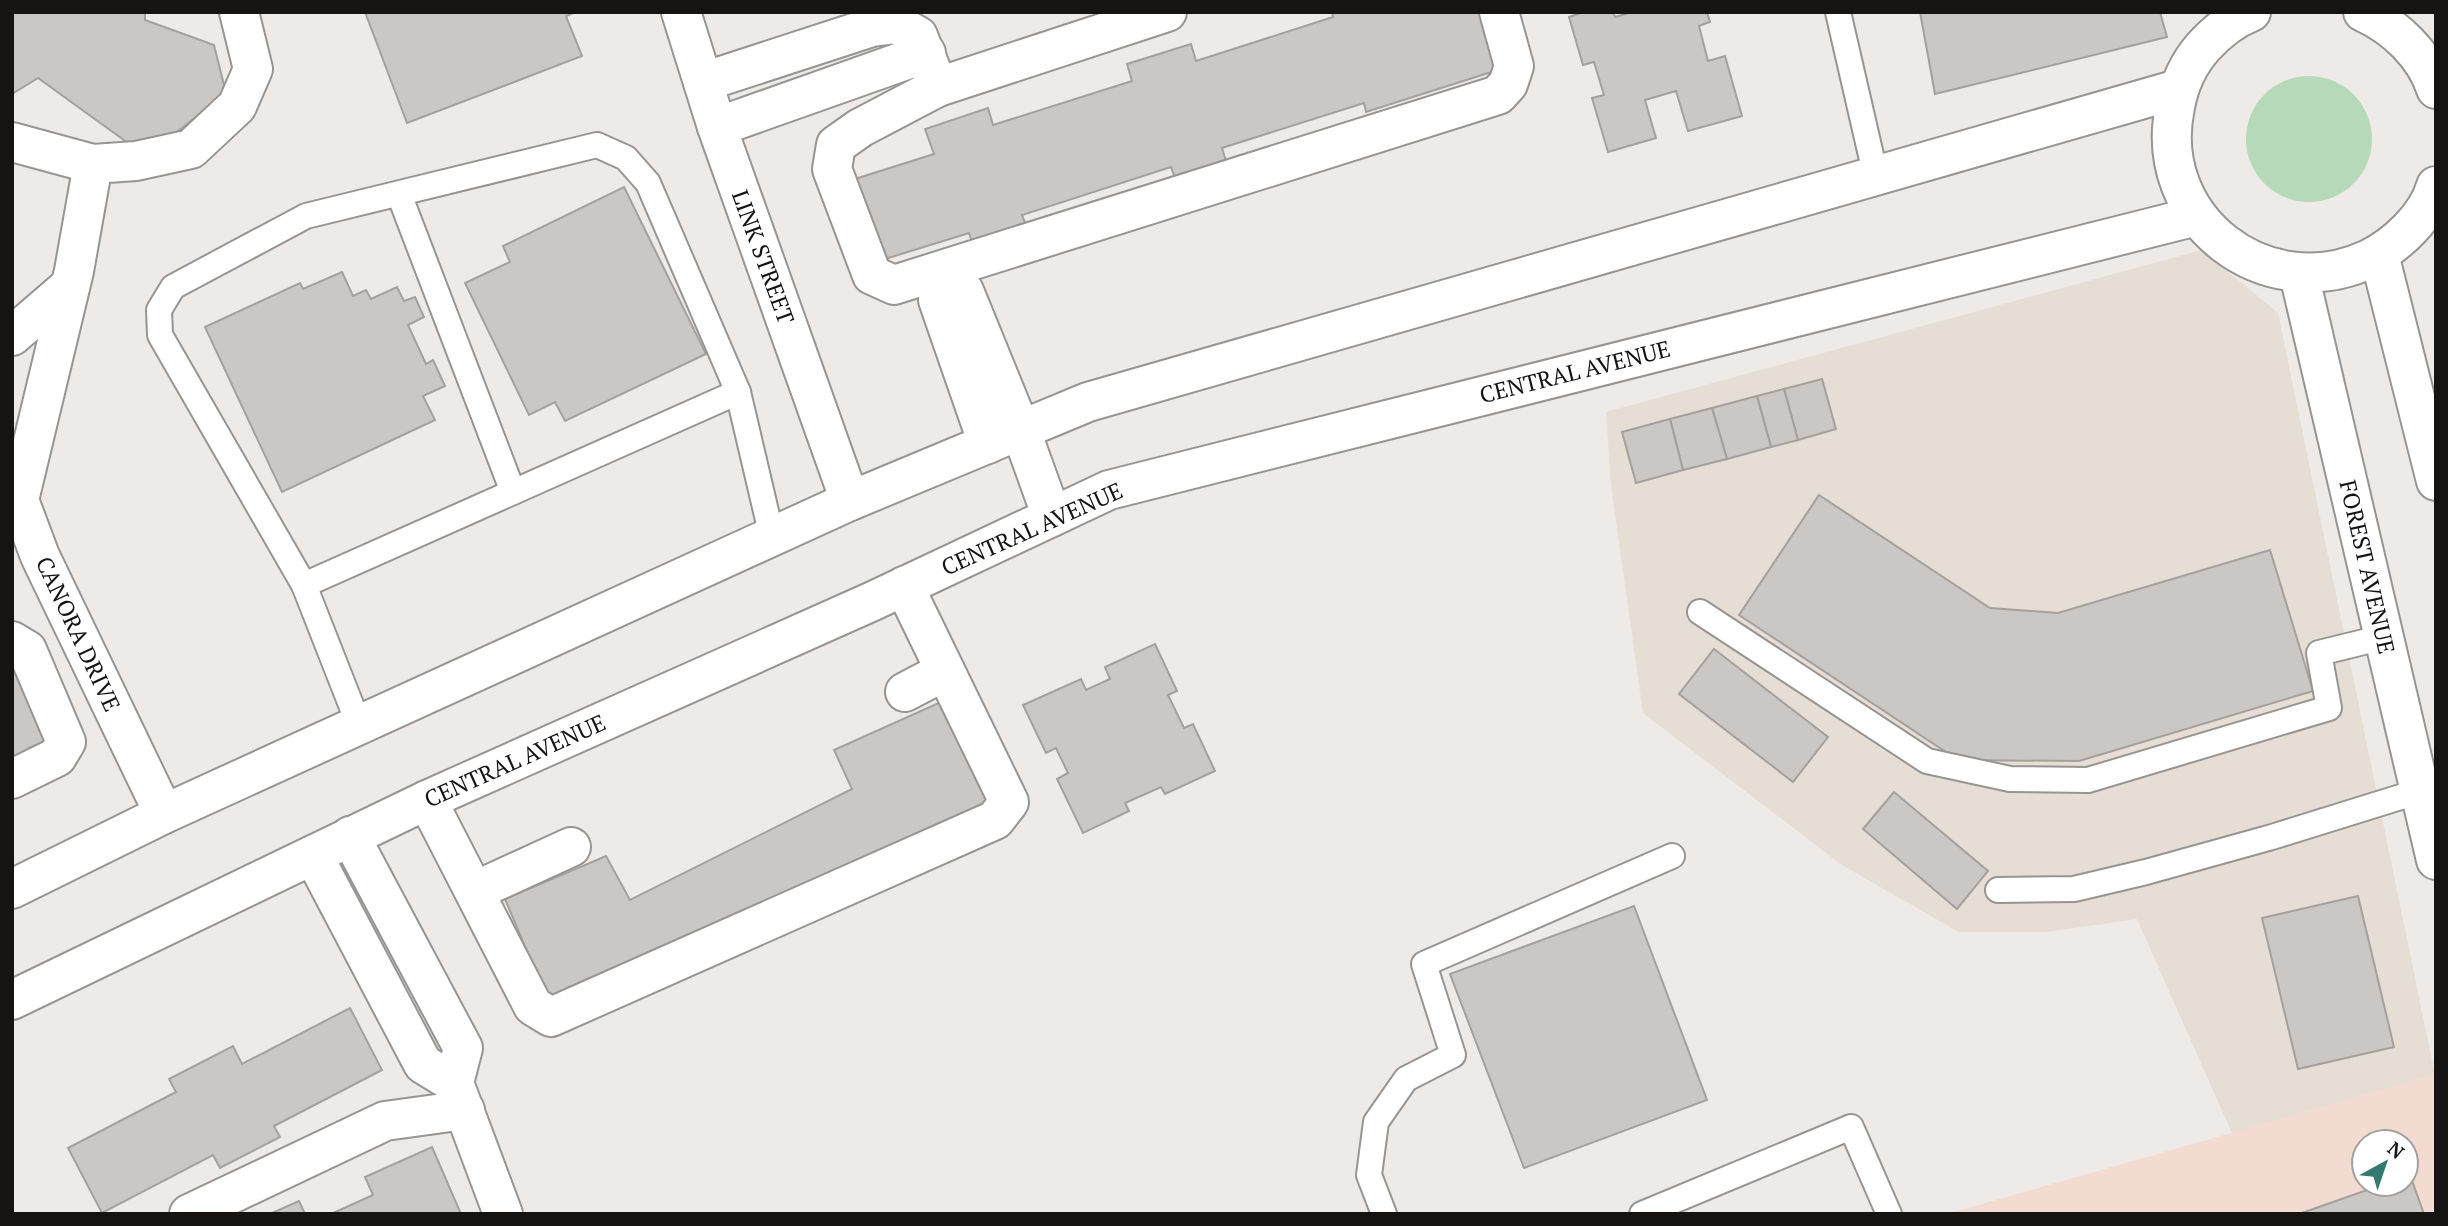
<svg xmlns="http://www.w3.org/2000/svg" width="2448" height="1226" font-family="'PT Serif',serif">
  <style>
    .built { fill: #e6ddd5 }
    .education { fill: #f3dbd1; fill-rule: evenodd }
    .green { fill: #b6d9b9 }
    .building { fill: #cac7c5; stroke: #a3a09e; stroke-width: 2 }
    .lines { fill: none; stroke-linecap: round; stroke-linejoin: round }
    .lane-casing { stroke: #979592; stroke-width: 28 }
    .street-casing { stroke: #979592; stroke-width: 42 }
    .secondary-casing { stroke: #979592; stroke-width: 42 }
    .lane { stroke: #fff; stroke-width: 24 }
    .street { stroke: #fff; stroke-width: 38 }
    .secondary { stroke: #fff; stroke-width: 38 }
    .labels { text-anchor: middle; stroke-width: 6; stroke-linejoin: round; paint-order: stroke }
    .street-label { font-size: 23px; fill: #151413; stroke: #fff }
  </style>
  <rect width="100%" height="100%" fill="#edeae7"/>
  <path class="built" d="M2202,250L2278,313L2435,1075L2232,1133L2137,919L2046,932H1959L1842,865L1643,713L1611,485L1606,412Z"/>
  <path class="education" d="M2435,1075L2436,1214H1947ZM2364,1142H2406V1184H2364Z"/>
  <circle class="green" cx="2309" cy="139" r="63"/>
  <g class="building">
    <path d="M12,12H145V20L214,45L226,93L162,144L128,143L38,78L12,94Z"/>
    <path d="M365,12H576L566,16L582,56L407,123Z"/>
    <path d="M1332,12H1485L1504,68L1366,112L1364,103L1222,148L1226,161L1175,178L1171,167L1022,215L1026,225L972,242L969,233L882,260L855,179L934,154L925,129L988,108L993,125L1132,81L1127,64L1191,44L1196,61L1333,17Z"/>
    <path d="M1584,12H1613L1615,17L1633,12H1707L1710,22L1699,26L1708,61L1725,56L1742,116L1688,131L1676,91L1645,100L1656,138L1608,152L1592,98L1604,95L1594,62L1583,65L1569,17Z"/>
    <path d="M1920,12H2160L2167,37L1935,94Z"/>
    <path d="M624,187L706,354L565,421L555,402L529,415L465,283L510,262L503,246Z"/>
    <path d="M342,272L353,296L366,290L371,299L397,287L404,301L415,297L424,317L408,325L426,364L433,360L445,386L423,396L435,420L282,492L205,327L300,283L303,289Z"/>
    <path d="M1822,379L1836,429L1798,440L1784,389Z"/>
    <path d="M1784,389L1798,440L1771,447L1757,396Z"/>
    <path d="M1757,396L1771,447L1727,459L1712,408Z"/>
    <path d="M1712,408L1727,459L1683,470L1670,419Z"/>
    <path d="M1670,419L1683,470L1636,483L1622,432Z"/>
    <path d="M1819,495L1990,608L2058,613L2270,550L2313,691L2079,761L1958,760L1739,615Z"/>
    <path d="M1155,644L1177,691L1168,695L1184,728L1193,724L1215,771L1165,794L1161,787L1125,803L1129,811L1083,833L1057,779L1068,773L1056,748L1046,753L1023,705L1081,679L1086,690L1110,679L1105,667Z"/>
    <path d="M1714,649L1828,737L1793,782L1679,694Z"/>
    <path d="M12,655L50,739L29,748L36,762L12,773Z"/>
    <path d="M943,701L991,803L549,1004L505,899L606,856L630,900L852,789L834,750Z"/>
    <path d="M1894,792L1988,871L1957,909L1863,829Z"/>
    <path d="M2358,896L2394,1047L2298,1069L2262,918Z"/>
    <path d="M1634,906L1707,1100L1524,1168L1450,974Z"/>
    <path d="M350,1008L382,1070L274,1126L280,1137L220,1168L213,1155L102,1213L68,1148L176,1092L169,1079L233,1046L242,1064Z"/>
    <path d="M432,1147L461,1214H331L373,1195L365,1177Z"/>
    <path d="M2410,1175L2424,1214H2299L2384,1184H2406V1176Z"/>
    <path d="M299,1201L305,1214H270Z"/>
  </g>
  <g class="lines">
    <g class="lane-casing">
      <g id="lane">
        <path d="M1838,12L1876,177"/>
        <path d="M399,194L513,492"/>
        <path d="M304,585L738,392"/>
        <path d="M1700,612L1927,761L2010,779L2088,780L2329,708L2319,653L2384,637"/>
        <path d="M359,725L304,585L160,335L159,310L173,287L306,216L597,145L626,158L648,183L738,392L772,537"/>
        <path d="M1998,890L2074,889L2146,872L2272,837L2420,791"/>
        <path d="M1384,1214L1369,1175L1376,1122L1406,1079L1453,1055L1424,964L1672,856"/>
        <path d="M1642,1214L1851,1127L1889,1214"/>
      </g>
    </g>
    <g class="street-casing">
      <g id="street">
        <path d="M681,12L717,127L850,501"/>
        <path d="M1167,12L938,87L860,128L836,145L832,169L872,275L894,285L1498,95L1508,84L1514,66L1499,12"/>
        <path d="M703,82L872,27L897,24L918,36L938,87"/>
        <path d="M717,127L926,53"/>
        <path d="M12,142L93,164L136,161L191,149L237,106L253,69L239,12"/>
        <path d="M93,164L74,271L19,500L40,556L164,814"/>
        <path d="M964,291L1021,431L1052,517"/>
        <path d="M938,300L988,444"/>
        <path d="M12,336L70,286"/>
        <path d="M12,641L27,650L66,742L57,757L12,779"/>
        <path d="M905,692L945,671"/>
        <path d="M427,800L533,1006L551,1017L995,820L1009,802L904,586"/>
        <path d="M350,836L463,1048L454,1083"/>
        <path d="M313,855L423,1064L454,1083L503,1214"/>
        <path d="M475,891L571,847"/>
        <path d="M189,1214L385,1121L465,1110"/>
      </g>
    </g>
    <g class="secondary-casing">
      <g id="secondary">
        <path d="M2251,12C2233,19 2217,32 2204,46C2188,64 2179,84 2175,107C2151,220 2266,307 2369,259C2397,245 2427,217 2436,186"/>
        <path d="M2363,12C2396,27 2425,55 2436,89"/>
        <path d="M2379,254L2436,481"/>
        <path d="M2299,274L2436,860"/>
        <path d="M12,889L164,814L850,501L1088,402L2178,89"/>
        <path d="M12,1000L427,800L873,601L1109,490L2197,216"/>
      </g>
    </g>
    <use href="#lane" class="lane"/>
    <use href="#street" class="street"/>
    <use href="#secondary" class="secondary"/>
  </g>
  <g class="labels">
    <g class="street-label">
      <text transform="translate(763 257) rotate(70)" y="8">LINK STREET</text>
      <text transform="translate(1575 372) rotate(-14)" y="8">CENTRAL AVENUE</text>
      <text transform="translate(1032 529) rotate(-24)" y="8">CENTRAL AVENUE</text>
      <text transform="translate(2367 567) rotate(77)" y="8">FOREST AVENUE</text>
      <text transform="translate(78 634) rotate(65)" y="8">CANORA DRIVE</text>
      <text transform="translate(515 761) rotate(-24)" y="8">CENTRAL AVENUE</text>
    </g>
  </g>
  <rect width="2448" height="1226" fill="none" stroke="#151413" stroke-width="28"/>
  <g transform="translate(2385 1163) rotate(40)"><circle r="33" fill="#ffffff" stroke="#a1a1a1" stroke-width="2"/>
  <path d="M0-5L12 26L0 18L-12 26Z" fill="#347a70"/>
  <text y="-10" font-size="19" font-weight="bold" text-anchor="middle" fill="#151413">N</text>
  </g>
</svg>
